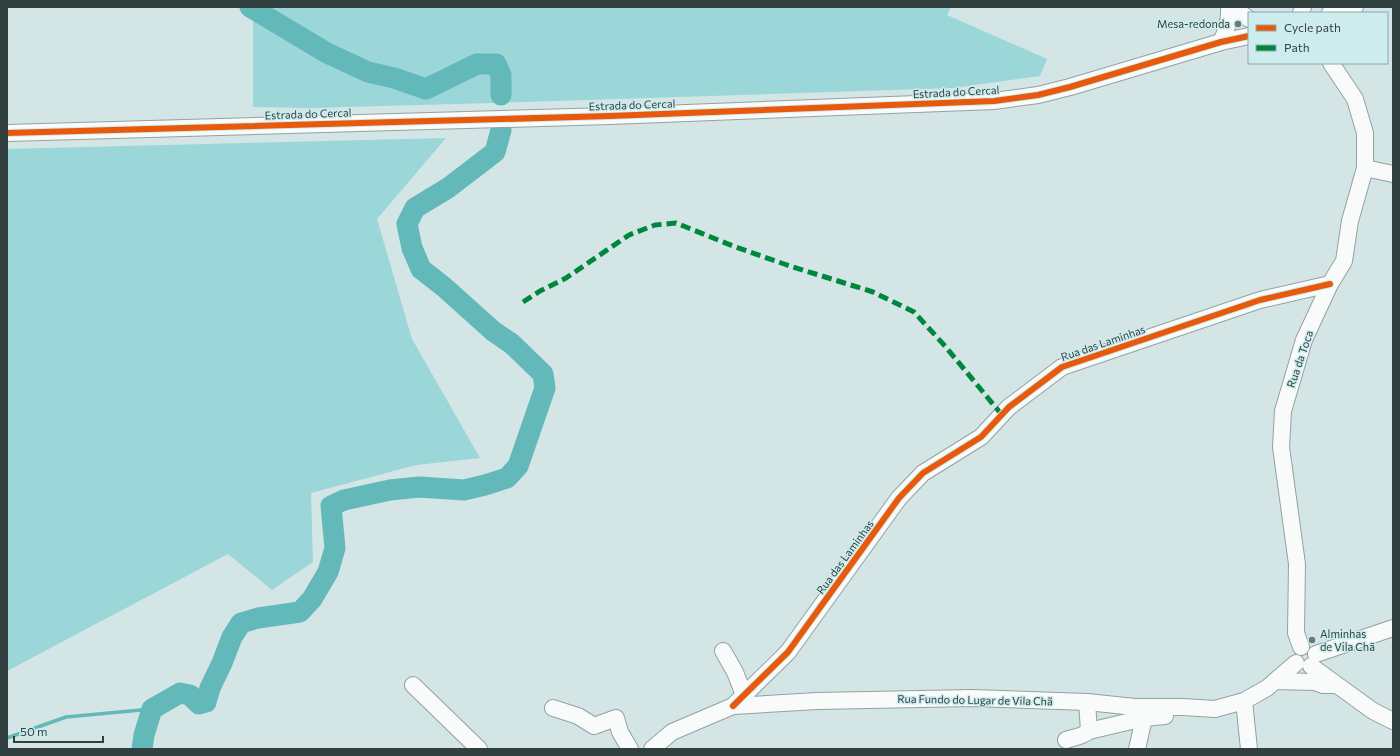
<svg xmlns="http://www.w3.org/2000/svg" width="1400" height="756" font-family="Commissioner,sans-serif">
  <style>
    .green { fill: #9bd6d8 }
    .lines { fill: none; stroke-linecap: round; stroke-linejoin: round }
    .stream { stroke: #63b8ba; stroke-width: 3.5 }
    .river { stroke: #63b8ba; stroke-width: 21 }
    .minor-casing { stroke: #94a1a2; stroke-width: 18 }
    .minor { stroke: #f9fbfb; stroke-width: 16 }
    .quiet { stroke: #00873e; stroke-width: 5; stroke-dasharray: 10 5; stroke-linecap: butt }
    .cycleway-casing { stroke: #cdeced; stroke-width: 8 }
    .cycleway { stroke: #e8590c; stroke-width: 6 }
    .poi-dot { fill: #6b7979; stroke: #cdeced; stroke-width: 1.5 }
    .labels { text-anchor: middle; stroke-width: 3; stroke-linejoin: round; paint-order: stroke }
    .poi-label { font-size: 11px; fill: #323f3f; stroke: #cdeced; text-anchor: end }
    .street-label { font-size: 11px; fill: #323f3f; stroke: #cdeced }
  </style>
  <rect width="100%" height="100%" fill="#d4e5e6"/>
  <g class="green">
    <path d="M253,7H951L947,15L1047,59L1040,76L953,88L524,102L311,108L253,107Z"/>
    <path d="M446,138L377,219L412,339L480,458L416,465L311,493L313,562L272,590L228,554L7,671V149Z"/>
  </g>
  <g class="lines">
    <path class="stream" d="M7,738L66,717L152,709"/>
    <g class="river">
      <path d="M250,7L327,53L368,72L394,78L426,89L477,64H496L501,75V95"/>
      <path d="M142,749L144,735L152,709L180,693L190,695L199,704L206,702L210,688L222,663L232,637L241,623L258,618L300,612L312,599L328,572L335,548L331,506L344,500L390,490L419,487L464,490L485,485L507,478L518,466L545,388L543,374L512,344L493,331L444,287L421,269L412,248L407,224L415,208L448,188L495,152L501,130"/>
    </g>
    <g class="minor-casing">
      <g id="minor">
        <path d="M1232,7L1249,19"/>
        <path d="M1301,13L1303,7"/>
        <path d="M1330,13L1355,7"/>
        <path d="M1221,42C1227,30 1230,20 1229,7"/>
        <path d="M7,133L610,116L994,101L1038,95L1070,87L1221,42L1249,36"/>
        <path d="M1365,168L1393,174"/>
        <path d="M1301,647L1296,633L1297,564L1281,447L1283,411L1304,340L1330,284L1344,261L1350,221L1365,168V133L1355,99L1331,63"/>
        <path d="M723,651L735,672L744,695"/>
        <path d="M1316,654L1393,628"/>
        <path d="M1311,666L1373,711L1393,721"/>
        <path d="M1275,681L1315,682L1323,685H1335"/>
        <path d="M413,685L479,749"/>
        <path d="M1244,701L1249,749"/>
        <path d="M1087,702L1089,731L1144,718"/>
        <path d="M733,706L788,652L899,498L923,473L981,437L1009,407L1062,367L1260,300L1330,284"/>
        <path d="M553,708L578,716L594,726L616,718L620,732L630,749"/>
        <path d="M1066,740C1074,737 1082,737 1089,731"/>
        <path d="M652,749L672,732L733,706L817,701L972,698L1087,702L1135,707H1183L1215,709L1244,701L1267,688L1296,663"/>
        <path d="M1137,749L1144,718L1165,716"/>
      </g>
    </g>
    <use href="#minor" class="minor"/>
    <path class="quiet" d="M523,302L540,291L566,278L629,235L655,225L676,223L733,246L787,265L873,292L914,312L945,346L1002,415"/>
    <g class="cycleway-casing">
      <g id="cycleway">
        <path d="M7,133L610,116L994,101L1038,95L1070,87L1221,42L1249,36"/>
        <path d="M733,706L788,652L899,498L923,473L981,437L1009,407L1062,367L1260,300L1330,284"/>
      </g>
    </g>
    <use href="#cycleway" class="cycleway"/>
  </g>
  <g class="poi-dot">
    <circle cx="1238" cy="24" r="4"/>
    <circle cx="1312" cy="640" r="4"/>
  </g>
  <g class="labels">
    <g class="poi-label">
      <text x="1230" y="28">Mesa-redonda</text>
      <text x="1320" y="638" text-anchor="start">Alminhas<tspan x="1320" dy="13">de Vila Chã</tspan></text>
    </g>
    <g class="street-label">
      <text transform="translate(956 92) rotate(-3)" y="4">Estrada do Cercal</text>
      <text transform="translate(632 105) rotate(-2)" y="4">Estrada do Cercal</text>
      <text transform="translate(308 114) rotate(-2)" y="4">Estrada do Cercal</text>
      <text transform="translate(1103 343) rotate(-19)" y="4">Rua das Laminhas</text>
      <text transform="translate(1300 359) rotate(-71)" y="4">Rua da Toca</text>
      <text transform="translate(845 557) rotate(-54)" y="4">Rua das Laminhas</text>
      <text transform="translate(975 700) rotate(1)" y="4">Rua Fundo do Lugar de Vila Chã</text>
    </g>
  </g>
  <rect width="1400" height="756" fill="none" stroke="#323f3f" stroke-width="16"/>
  <rect x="1248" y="12" width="140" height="52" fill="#cdeced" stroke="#8fa7a7"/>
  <rect x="1256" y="25" width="20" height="6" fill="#e8590c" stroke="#8fa7a7"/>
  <text x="1284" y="32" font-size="12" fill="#323f3f">Cycle path</text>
  <rect x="1256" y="45" width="20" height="6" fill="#00873e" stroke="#8fa7a7"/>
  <text x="1284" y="52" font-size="12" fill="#323f3f">Path</text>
  <path d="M14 736v6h89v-6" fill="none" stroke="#323f3f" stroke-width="2"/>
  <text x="20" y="736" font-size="12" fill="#323f3f" stroke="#cdeced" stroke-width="3" paint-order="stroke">50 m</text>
</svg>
